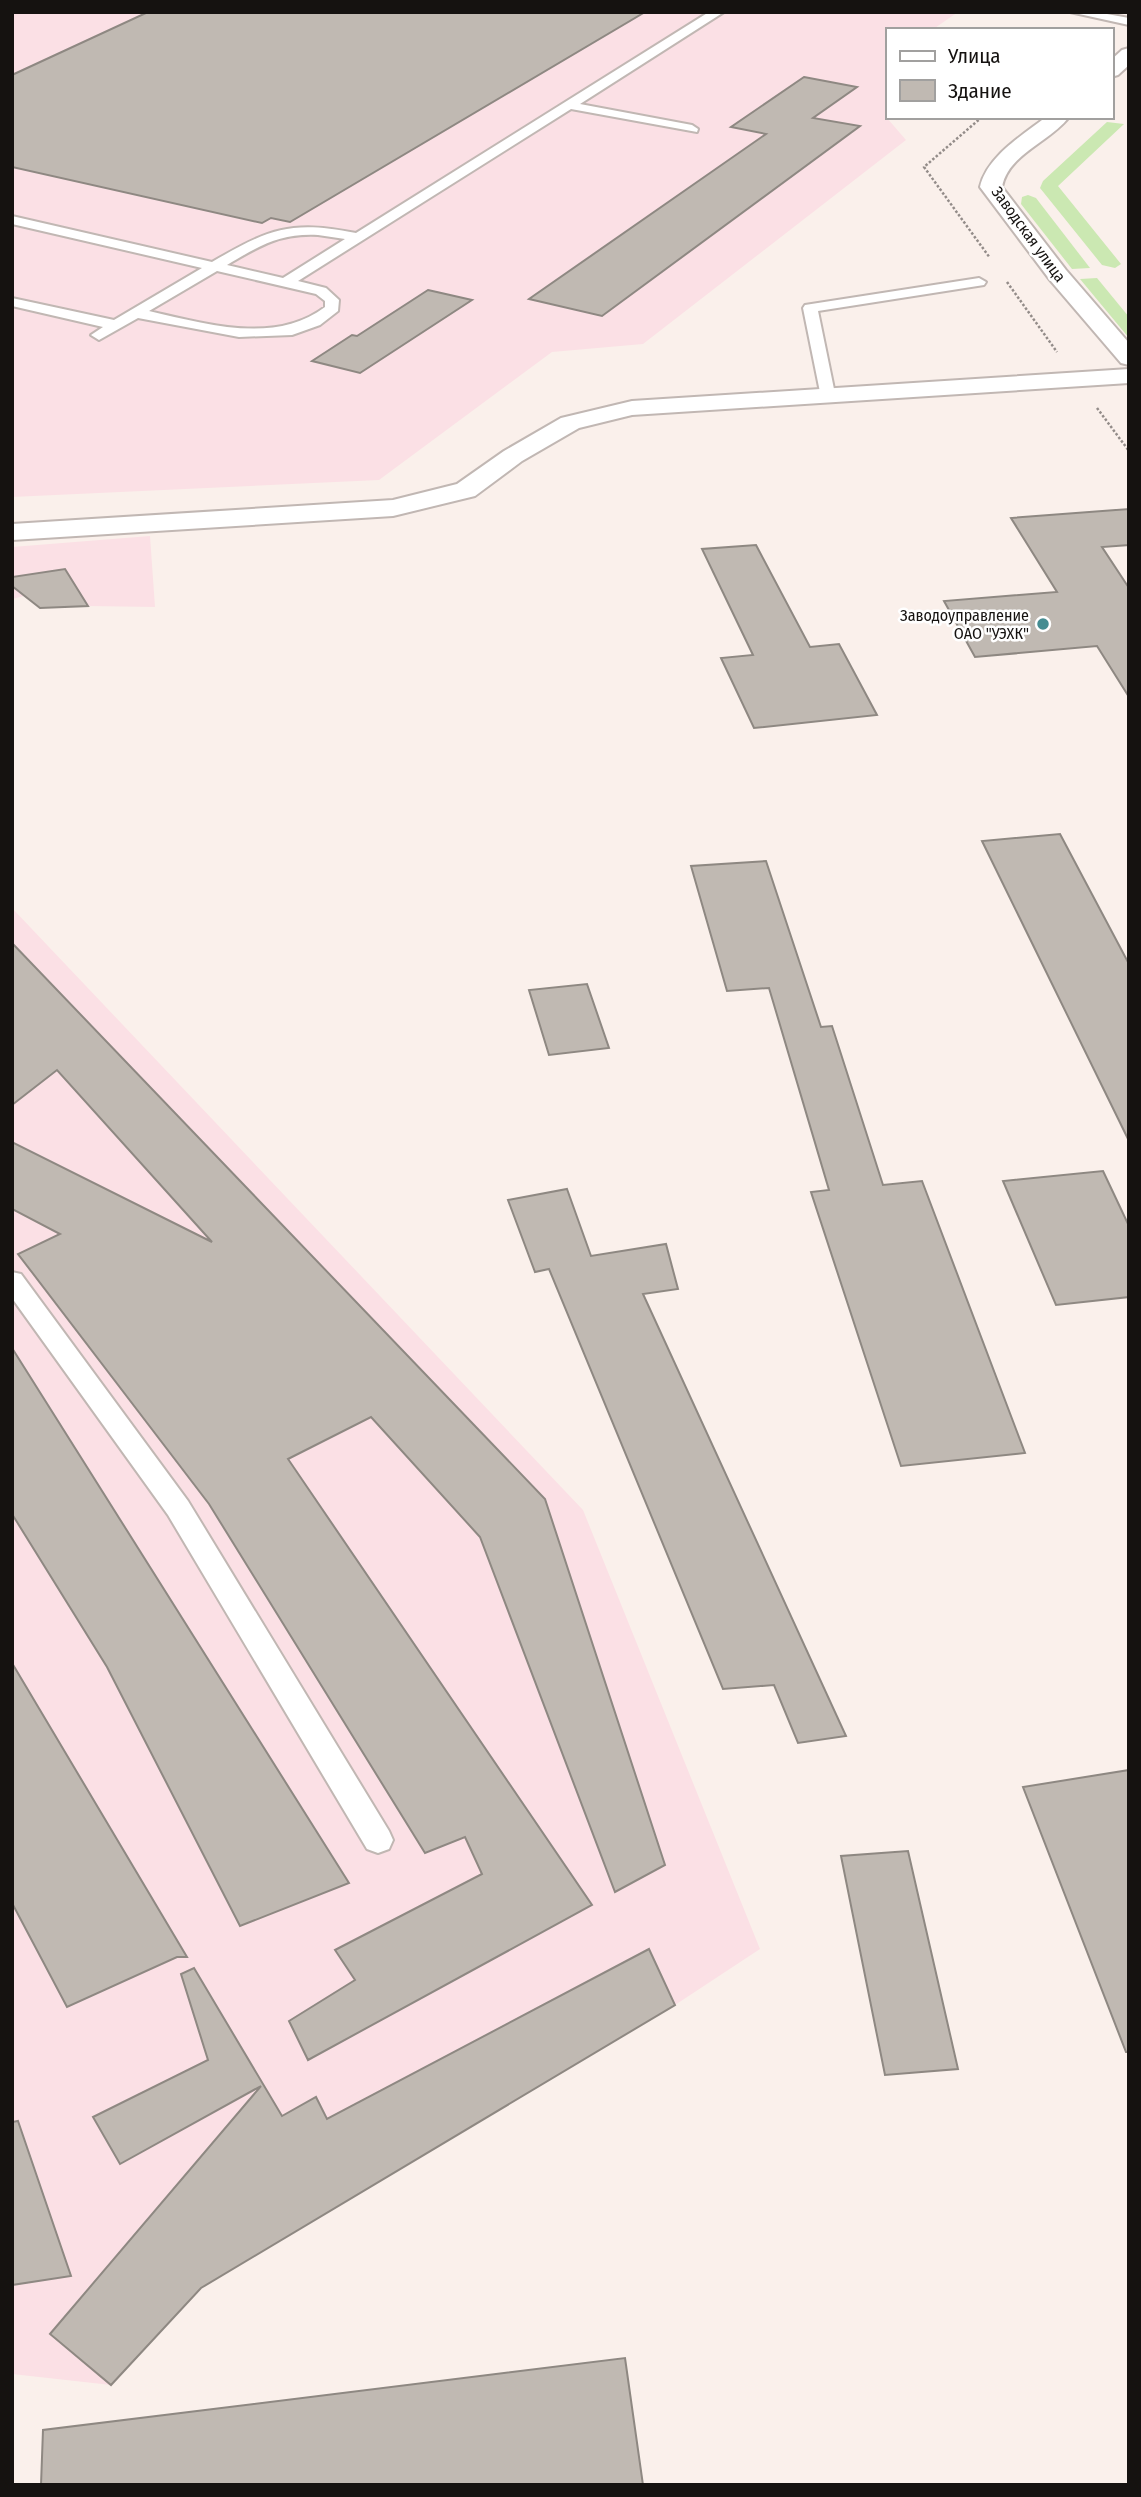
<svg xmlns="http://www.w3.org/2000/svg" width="1141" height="2497" font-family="'Fira Sans Condensed',sans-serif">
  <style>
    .industrial { fill: #fbe0e5 }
    .green { fill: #cbe8b2 }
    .building { fill: #c0b9b2; stroke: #8e8882; stroke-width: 2 }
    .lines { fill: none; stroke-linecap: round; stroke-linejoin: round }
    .lane-casing { stroke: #c1b7b3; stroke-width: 4 }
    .street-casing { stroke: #c1b7b3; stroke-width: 4 }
    .path { stroke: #938c89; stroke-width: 2.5; stroke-dasharray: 2.5 2; stroke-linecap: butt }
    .lane { fill: #fff; fill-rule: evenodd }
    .street { fill: #fff; fill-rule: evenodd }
    .poi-dot { fill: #448c91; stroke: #fff; stroke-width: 2.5 }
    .labels { text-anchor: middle; stroke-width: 5; stroke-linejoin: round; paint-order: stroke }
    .far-street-label { font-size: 16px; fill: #151210; stroke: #fff }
    .far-poi-label { font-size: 16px; fill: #151210; stroke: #fff; text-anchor: end }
  </style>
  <rect width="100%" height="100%" fill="#faf0eb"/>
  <g class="industrial">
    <path d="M12,12H958L932,30H887V118L906,140L643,344L552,352L379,480L12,497Z"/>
    <path d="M150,536L155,607L88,606L40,608L24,596L12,599V547Z"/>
    <path d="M12,908L583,1510L760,1949L675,2005L201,2288L111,2385L12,2374Z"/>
  </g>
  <g class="green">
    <path d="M1107,122L1124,124L1058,186L1121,264L1115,268L1102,265L1040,188L1043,181Z"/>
    <path d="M1028,195L1036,198L1090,268L1072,269L1021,204L1022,197Z"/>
    <path d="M1097,278L1129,317V338L1080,279Z"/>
  </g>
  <g class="building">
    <path d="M148,12H645L290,222L271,218L262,223L12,167V75Z"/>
    <path d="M804,77L857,87L813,118L860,126L602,316L529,299L766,134L731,127Z"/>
    <path d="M428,290L472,300L360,373L312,361L352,335L357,336Z"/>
    <path d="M1129,509V545L1102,547L1129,588V697L1097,646L975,657L944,601L1057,592L1011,518Z"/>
    <path d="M756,545L810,647L839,644L877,715L754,728L721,658L753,655L702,549Z"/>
    <path d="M65,569L88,606L40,608L12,586V577Z"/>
    <path d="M1060,834L1129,964V1141L982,841Z"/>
    <path d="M766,861L821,1027L832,1026L883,1185L922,1181L1025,1453L901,1466L811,1192L829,1190L769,988L727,991L691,866Z"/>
    <path d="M12,943L545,1499L665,1865L615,1892L480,1537L371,1417L288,1459L592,1905L308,2060L289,2021L355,1980L335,1950L482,1874L465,1837L425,1853L209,1504L18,1254L60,1234L12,1209V1142L212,1242L57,1070L12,1105Z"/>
    <path d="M587,984L609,1048L549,1055L529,990Z"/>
    <path d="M1103,1171L1129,1226V1297L1056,1305L1003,1181Z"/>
    <path d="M567,1189L591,1256L666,1244L678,1289L643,1294L846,1736L798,1743L774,1685L723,1689L549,1269L535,1272L508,1200Z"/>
    <path d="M12,1348L349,1883L240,1926L107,1667L12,1514Z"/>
    <path d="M12,1663L187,1957H177L67,2007L12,1903Z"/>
    <path d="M1129,1770V2052H1126L1023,1787Z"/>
    <path d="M908,1851L958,2069L885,2075L841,1856Z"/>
    <path d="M649,1949L675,2005L201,2288L111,2385L50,2334L261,2086L120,2164L93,2117L208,2060L181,1974L194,1968L282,2116L316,2097L327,2119Z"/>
    <path d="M18,2121L71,2276L12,2285V2122Z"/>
    <path d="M625,2358L643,2485H41L43,2430Z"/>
  </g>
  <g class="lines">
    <g class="lane-casing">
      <g id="lane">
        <path d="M709,12H724L580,104L692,125L698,129L697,132L571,109L298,281L326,288L339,300L338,311L320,325L292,335L239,337L138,318L99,340L91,335L103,327L12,306V298L114,320L202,268L12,224V216L212,262C269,229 290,220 356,233ZM318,235L345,239L283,278L227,265C259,246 280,233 318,235ZM217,271L316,294L325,301V307C275,345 206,324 149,311Z"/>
        <path d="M1070,12H1096L1129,18V25Z"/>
        <path d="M979,278L986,282L984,285L818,311L835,394L827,399L821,397L803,308L805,305Z"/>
        <path d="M12,1272L21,1274L188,1501L389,1831L393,1840L389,1849L378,1853L367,1849L168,1515L12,1298Z"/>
      </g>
    </g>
    <g class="street-casing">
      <g id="street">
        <path d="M1129,48V65L1118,75L1111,77V60L1122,50Z"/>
        <path d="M1046,117H1069C1050,142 1008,154 1002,187L1066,270L1129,343V365L1121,363L1050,280L980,187C987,156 1023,135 1046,117Z"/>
        <path d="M1129,369V383L632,415L579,428L522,461L475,496L393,516L12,540V524L393,500L457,484L504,451L561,418L632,401Z"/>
      </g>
    </g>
    <g class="path">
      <path d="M982,117L924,167L990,258"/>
      <path d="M1007,282L1057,352"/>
      <path d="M1097,408L1129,451"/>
    </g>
    <use href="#lane" class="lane"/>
    <use href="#street" class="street"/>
  </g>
  <circle class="poi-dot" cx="1043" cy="624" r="7"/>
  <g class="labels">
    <g class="far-street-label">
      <text transform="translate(1029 234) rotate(54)" y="6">Заводская улица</text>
    </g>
    <g class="far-poi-label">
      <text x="1029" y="621">Заводоуправление<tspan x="1029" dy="18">ОАО "УЭХК"</tspan></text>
    </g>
  </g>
  <rect width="1141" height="2497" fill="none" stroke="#151210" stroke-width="28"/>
  <rect x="886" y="28" width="228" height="91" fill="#ffffff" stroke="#a1a09f" stroke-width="2"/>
  <rect x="900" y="51" width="35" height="10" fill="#ffffff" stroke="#a1a09f" stroke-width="2"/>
  <text x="948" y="63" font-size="21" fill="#151210">Улица</text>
  <rect x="900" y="80" width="35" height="21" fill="#c0b9b2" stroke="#a1a09f" stroke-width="2"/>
  <text x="948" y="98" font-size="21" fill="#151210">Здание</text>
</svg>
